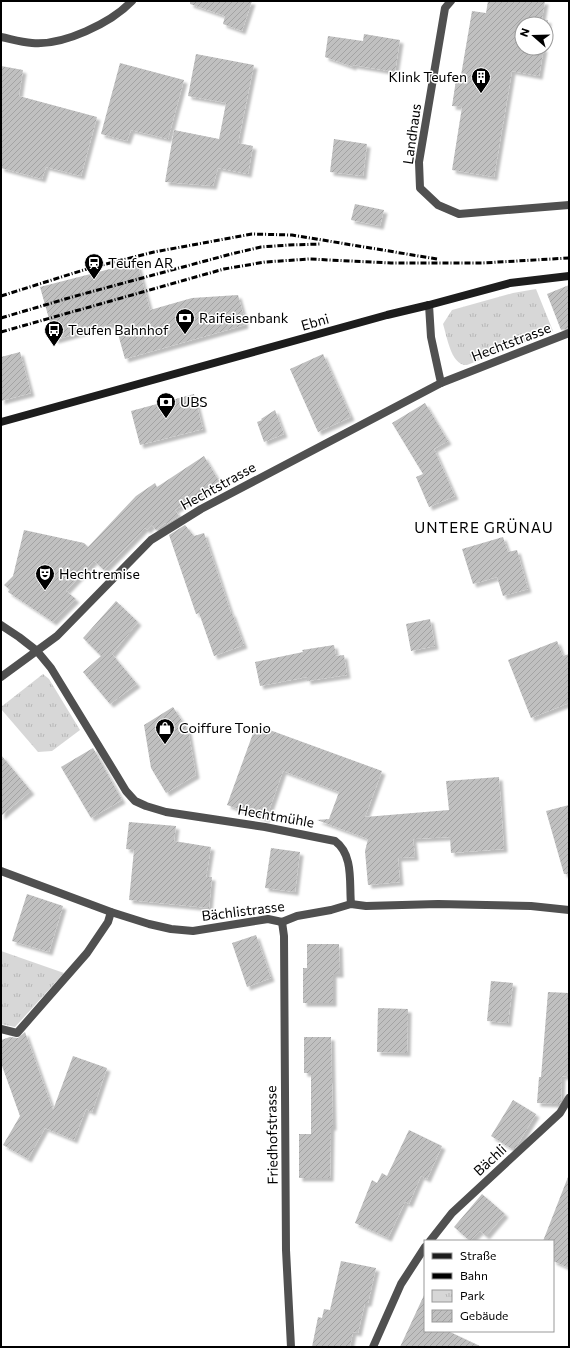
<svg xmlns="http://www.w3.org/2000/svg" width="570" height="1348" font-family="Commissioner,sans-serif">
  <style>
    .park { fill: url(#park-tufts) }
    .building { fill: url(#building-hatch); filter: url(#shadow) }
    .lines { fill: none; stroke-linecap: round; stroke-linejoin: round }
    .street { stroke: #505050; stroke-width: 8 }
    .secondary { stroke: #1d1d1d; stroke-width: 8 }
    .rail { stroke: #000; stroke-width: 3; stroke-dasharray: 6 2 1 2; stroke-linecap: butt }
    .labels { text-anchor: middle; stroke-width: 3; stroke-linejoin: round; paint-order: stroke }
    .poi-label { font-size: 14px; fill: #000; stroke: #fff; text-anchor: start }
    .street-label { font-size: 14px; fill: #000; stroke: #fff }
    .neighbourhood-label { font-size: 15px; letter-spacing: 1px; fill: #000; stroke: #fff }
  </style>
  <defs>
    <pattern id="park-tufts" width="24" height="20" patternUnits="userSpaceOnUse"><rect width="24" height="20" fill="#d7d7d7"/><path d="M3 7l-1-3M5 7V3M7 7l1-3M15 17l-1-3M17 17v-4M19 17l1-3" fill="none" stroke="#b7b7b7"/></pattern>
    <pattern id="building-hatch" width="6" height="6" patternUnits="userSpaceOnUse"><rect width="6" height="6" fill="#c0c0c0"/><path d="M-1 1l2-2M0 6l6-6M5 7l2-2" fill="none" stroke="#a3a3a3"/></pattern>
    <filter id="shadow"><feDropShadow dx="3.5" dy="3.5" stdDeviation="1" flood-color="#0004"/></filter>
  </defs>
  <rect width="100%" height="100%" fill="#fff"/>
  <g class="park">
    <path d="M536,289L553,331L467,365C451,366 447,336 443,324L452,310L513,293Z"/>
    <path d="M43,674L49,679L80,730L52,751L38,752L1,709V707Z"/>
    <path d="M1,951L64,973L15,1027L1,1024Z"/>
  </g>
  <g class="building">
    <path d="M190,1H252L242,31L223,24L225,16L190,4Z"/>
    <path d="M488,1H545L542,19L548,20L546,32V24H522V48H544L539,76L512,71L494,177L452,170L462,107L452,106L456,80L460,81L472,11L486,13Z"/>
    <path d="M364,34L400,40L395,72L353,65V67L325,57L328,36L363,41Z"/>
    <path d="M196,54L254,65L238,143L253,146L248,174L218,168L213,186L165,182L174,130L219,139L226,103L188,96Z"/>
    <path d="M120,63L184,80L168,139L131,130L127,141L101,134Z"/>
    <path d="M1,66L23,70L19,96L97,117L81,176L46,167L42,179L1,168Z"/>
    <path d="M334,139L367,144L363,176L330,172Z"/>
    <path d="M355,204L384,210L380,226L351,220Z"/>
    <path d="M137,262L150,310L192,298L238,295L245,320L244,321L245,325L125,359L115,323L55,340L40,287Z"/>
    <path d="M569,285V328L561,330L547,294Z"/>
    <path d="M20,352L31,393L1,401V357Z"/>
    <path d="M323,354L351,417L318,432L290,369Z"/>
    <path d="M194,394L203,429L140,445L131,411Z"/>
    <path d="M425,403L448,441L434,449L455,496L429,507L416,477L423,474L392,423Z"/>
    <path d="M275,410L284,434L264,442L257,422L262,420L261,419Z"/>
    <path d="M204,456L219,481L175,510L179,516L166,524L165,523L156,530L152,525L147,530L145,528L104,570L94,561L66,591L76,599L53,622L8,592L10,590L4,585L13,576L24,530L84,543L88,547L136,496L155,483L157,487Z"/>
    <path d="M185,525L194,536L204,533L231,613H232L244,645L214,656L199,613L196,614L169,535Z"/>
    <path d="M503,537L508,552L517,550L528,589L503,596L497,577L473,584L462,549Z"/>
    <path d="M116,601L138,622L112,654L137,684L110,704L83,672L101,656L83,638Z"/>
    <path d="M430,619L435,646L411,651L406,624Z"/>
    <path d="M557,641L563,656L569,654V703L531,718L508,660Z"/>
    <path d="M334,645L336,656L344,655L347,675L307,681V677L260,686L255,662L303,652L302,650Z"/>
    <path d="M173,707L188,730L196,775L166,793L151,768L144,725Z"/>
    <path d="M256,725L382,771L365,817L449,810L446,781L499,777L504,849L451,853L450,837L413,839L415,857L398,858L400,882L368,885L365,851L368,839L317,820L329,819L339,792L283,771L266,819L227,805Z"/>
    <path d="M93,748L122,800L91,818L61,767Z"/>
    <path d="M1,755L31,791L1,816Z"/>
    <path d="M569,805V874H564L546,811Z"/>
    <path d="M129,822L176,826L174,841L211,847L206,877H212L209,908L129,900L134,850L126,849Z"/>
    <path d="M271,848L300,852L295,892L265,888Z"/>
    <path d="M27,894L63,906L49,952L12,941Z"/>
    <path d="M256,935L271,978L247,987L232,943Z"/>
    <path d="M307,944H339L340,974H333V1003H303V968H307Z"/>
    <path d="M491,981L513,983L508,1023L487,1021Z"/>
    <path d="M548,992L569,993V1077L562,1076L561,1101L559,1104L537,1103L539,1077H541Z"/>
    <path d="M378,1008L408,1009L407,1053L377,1052Z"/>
    <path d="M25,1032L53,1110L73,1056L107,1068L92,1112L86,1109L74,1140L45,1128L28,1159L3,1145L20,1116L1,1063V1040L10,1037L18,1038Z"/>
    <path d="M304,1037H331L333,1127H331L330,1178H299V1134H311V1073H304Z"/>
    <path d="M513,1100L536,1114L516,1147L512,1149L491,1136Z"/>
    <path d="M409,1130L442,1146L427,1179L421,1176L409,1204L405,1202L388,1238L355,1223L372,1180L377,1183L382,1173L387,1176Z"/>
    <path d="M568,1177H569V1268L553,1261V1241H543Z"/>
    <path d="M482,1194L505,1214L486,1236L480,1231L470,1241L454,1227Z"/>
    <path d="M341,1261L376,1268L368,1303H365L358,1333L353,1332L350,1347H312L318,1317L322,1318L324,1309L330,1310Z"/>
    <path d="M425,1293V1331H448L482,1347H400Z"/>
  </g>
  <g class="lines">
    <g class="street">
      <path d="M451,1L445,8L419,162L420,188L438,205L459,214L569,205"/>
      <path d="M1,37C11,39 21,42 32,43C63,46 111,23 132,1"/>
      <path d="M441,383L569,333"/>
      <path d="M1,625L19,637L37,651L51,668L117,776L126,791L135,801L146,806L166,812L265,827L335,841C354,855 349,883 351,904"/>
      <path d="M1,677L57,636L151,540L201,509L441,383L431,337L429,305"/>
      <path d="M1,871L111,912L149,924L171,929L193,931L268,919L282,922L297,916L331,910L351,904L366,906L438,904L531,906L569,910"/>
      <path d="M282,922L284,936L286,1250L291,1347"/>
      <path d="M1,1029L17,1033L87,953L108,922L111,912"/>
      <path d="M430,1241L452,1213L560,1113L569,1098"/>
      <path d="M373,1347L401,1284L425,1247"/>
    </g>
    <path class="secondary" d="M1,422L387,315L429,305L510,283L569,276"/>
    <g class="rail">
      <path d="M1,296L90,268L154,252L252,234L292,235L437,259"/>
      <path d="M1,318L72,297L231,254L261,247L289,245L321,244"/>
      <path d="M1,332L224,269L265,262L309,259L391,263H482L569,258"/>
    </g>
  </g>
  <defs>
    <g id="building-pin" transform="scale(1)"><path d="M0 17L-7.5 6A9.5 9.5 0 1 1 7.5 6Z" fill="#000" stroke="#fff"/><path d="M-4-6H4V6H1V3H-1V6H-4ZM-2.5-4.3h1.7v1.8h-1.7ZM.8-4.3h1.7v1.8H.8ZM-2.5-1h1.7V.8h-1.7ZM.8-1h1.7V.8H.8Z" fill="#fff"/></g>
    <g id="station-pin" transform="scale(1)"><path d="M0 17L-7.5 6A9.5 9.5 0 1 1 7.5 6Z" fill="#000" stroke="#fff"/><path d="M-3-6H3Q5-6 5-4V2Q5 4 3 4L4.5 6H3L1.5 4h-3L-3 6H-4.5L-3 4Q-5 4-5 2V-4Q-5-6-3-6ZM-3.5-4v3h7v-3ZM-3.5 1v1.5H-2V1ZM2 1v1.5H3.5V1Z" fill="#fff"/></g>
    <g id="bank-pin" transform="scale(1)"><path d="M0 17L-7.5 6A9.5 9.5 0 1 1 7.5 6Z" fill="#000" stroke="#fff"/><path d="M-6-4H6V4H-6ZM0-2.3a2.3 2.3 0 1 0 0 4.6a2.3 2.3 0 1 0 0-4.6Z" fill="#fff"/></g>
    <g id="bus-pin" transform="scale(1)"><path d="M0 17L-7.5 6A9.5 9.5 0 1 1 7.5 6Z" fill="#000" stroke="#fff"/><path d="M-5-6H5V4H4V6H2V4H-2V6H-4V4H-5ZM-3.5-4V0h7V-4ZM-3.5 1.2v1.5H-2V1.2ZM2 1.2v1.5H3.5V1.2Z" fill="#fff"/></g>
    <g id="theatre-pin" transform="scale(1)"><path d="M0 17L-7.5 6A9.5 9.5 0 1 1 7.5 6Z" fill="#000" stroke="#fff"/><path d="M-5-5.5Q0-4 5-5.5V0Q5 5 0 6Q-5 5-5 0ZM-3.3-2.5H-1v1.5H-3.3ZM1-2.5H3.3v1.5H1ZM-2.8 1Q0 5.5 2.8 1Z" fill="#fff"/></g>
    <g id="shop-pin" transform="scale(1)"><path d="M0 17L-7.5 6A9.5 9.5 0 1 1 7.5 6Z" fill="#000" stroke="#fff"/><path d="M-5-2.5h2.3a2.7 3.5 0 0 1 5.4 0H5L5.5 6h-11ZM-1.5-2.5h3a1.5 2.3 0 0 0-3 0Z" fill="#fff"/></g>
  </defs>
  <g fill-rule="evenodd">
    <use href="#building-pin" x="481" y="77"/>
    <use href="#station-pin" x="94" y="263"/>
    <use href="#bank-pin" x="185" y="318"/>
    <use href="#bus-pin" x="54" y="330"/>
    <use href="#bank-pin" x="166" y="402"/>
    <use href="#theatre-pin" x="45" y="574"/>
    <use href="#shop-pin" x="165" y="728"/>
  </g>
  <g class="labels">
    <g class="poi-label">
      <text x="467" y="82" text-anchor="end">Klink Teufen</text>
      <text x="108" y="268">Teufen AR</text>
      <text x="199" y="323">Raifeisenbank</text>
      <text x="68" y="335">Teufen Bahnhof</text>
      <text x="180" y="407">UBS</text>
      <text x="59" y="579">Hechtremise</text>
      <text x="179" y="733">Coiffure Tonio</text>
    </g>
    <g class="street-label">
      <text transform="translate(412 134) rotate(-82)" y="5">Landhaus</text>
      <text transform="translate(315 322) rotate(-16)" y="5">Ebni</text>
      <text transform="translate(511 342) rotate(-21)" y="5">Hechtstrasse</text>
      <text transform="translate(218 486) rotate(-29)" y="5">Hechtstrasse</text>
      <text transform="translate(276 816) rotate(10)" y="5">Hechtmühle</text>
      <text transform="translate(243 911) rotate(-7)" y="5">Bächlistrasse</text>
      <text transform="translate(272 1135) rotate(-91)" y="5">Friedhofstrasse</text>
      <text transform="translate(490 1160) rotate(-43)" y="5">Bächli</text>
    </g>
    <g class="neighbourhood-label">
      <text x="484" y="533">UNTERE GRÜNAU</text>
    </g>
  </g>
  <rect width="570" height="1348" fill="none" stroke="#000000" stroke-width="4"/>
  <rect x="424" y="1240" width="130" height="92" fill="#ffffff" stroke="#999999"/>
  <rect x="432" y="1253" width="20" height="6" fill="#1d1d1d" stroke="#999999"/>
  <text x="460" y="1260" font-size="12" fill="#000000">Straße</text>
  <rect x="432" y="1273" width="20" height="6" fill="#000000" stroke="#999999"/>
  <text x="460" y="1280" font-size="12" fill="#000000">Bahn</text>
  <rect x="432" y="1290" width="20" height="12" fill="url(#park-tufts)" stroke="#999999"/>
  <text x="460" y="1300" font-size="12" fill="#000000">Park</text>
  <rect x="432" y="1310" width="20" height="12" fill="url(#building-hatch)" stroke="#999999"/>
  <text x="460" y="1320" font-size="12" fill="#000000">Gebäude</text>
  <g transform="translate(534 36) rotate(290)"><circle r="19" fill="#ffffff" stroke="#999999"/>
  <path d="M0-3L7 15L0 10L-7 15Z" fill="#000000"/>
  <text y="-6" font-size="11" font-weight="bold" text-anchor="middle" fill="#000000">N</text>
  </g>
</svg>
